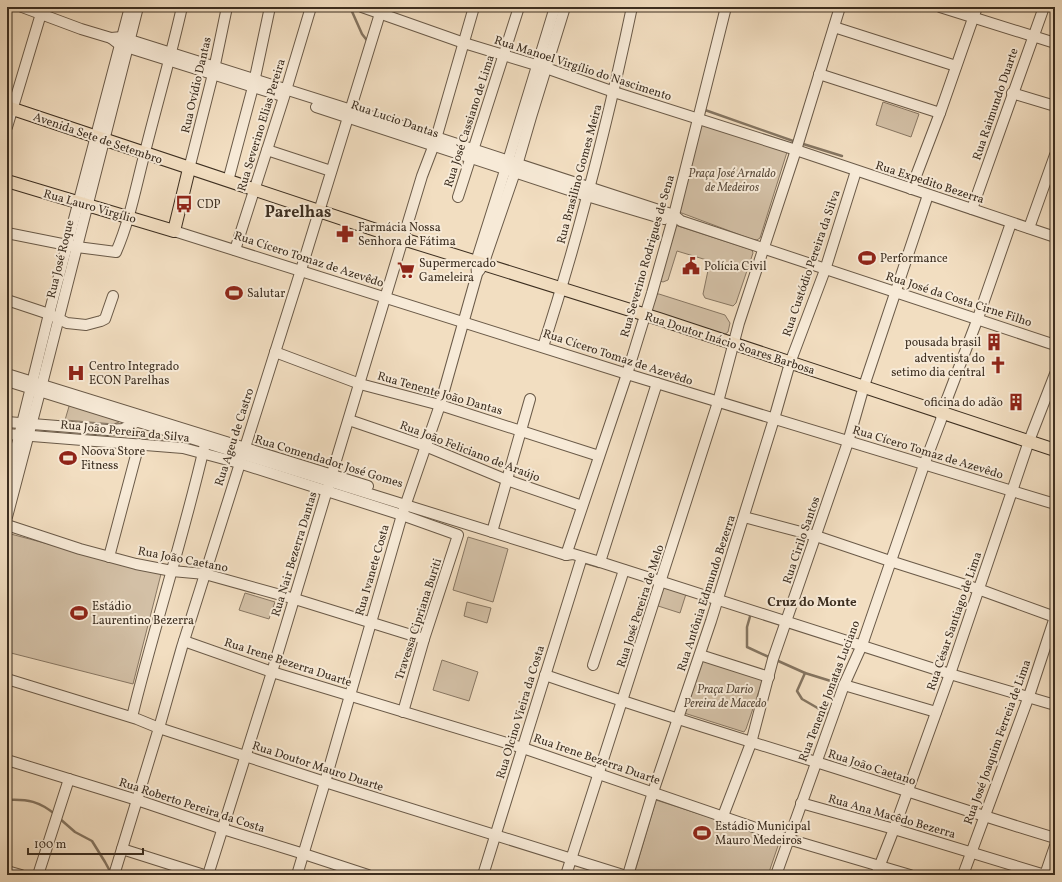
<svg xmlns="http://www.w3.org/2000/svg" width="1062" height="882" font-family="Vollkorn,serif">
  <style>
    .green { fill: #d3c0a6; stroke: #887763 }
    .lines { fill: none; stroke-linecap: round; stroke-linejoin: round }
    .stream { stroke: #847460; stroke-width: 2.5 }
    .minor-casing { stroke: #6a5a48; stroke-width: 12 }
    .major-casing { stroke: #3c2e20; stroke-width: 14 }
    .minor { stroke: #f7ead7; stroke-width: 10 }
    .major { stroke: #f2dec1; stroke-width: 12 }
    .labels { text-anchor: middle; stroke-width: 4; stroke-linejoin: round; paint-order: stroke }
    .street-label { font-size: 12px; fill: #3c2e20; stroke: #f7ead7 }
    .park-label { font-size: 12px; font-style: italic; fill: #5a4b3b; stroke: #f7ead7 }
    .poi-label { font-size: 12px; fill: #3c2e20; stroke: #f7ead7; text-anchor: start }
    .neighbourhood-label { font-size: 13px; font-weight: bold; fill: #3c2e20; stroke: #f7ead7 }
    .district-label { font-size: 16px; font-weight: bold; fill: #3c2e20; stroke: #f7ead7 }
  </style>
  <rect width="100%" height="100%" fill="#f2dec1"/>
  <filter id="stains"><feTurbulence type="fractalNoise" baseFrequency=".005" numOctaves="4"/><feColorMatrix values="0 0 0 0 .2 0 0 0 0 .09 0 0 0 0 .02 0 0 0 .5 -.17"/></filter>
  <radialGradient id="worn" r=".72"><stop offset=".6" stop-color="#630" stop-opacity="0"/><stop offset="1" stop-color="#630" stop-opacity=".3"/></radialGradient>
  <g class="green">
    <path d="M883,102L919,114L911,137L876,125Z"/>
    <path d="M701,122L787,152L760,238L757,240L751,239L679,212Z"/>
    <path d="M675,225L752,250L753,253L736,303L733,306L705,298L703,294L710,261L677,251L668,280L663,282L657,280Z"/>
    <path d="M656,294H659L725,315L730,323L728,332L724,335L649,311Z"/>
    <path d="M70,403L120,417L119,422L114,424L65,420Z"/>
    <path d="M7,533L161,574L133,684L7,652Z"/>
    <path d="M468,537L508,549L493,602L453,590Z"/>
    <path d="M662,586L686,594L680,613L655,605Z"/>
    <path d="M245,593L275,602L269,619L239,610Z"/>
    <path d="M467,602L491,608L487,623L464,616Z"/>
    <path d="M702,659L763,679L746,729L744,732L684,713Z"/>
    <path d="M442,660L478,672L469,701L433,690Z"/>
    <path d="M656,800L780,840L768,875H649L635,871Z"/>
  </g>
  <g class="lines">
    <g class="stream">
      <path d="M350,7L362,34L369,43"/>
      <path d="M705,110L796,142"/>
      <path d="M800,143L842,156"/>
      <path d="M117,434L185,442"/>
      <path d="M582,562L599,567"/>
      <path d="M751,613L747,627V647L771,658"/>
      <path d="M776,660L805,673L797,691L802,699L828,714"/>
      <path d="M805,673L834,682"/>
      <path d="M7,800C28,799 39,801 56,815"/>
      <path d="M59,818L75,832L92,841L105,862L111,873"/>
    </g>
    <g class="minor-casing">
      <g id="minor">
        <path d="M22,7L81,29L111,38L122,37L130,40L402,126L674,215L681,221L1055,345"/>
        <path d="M362,7L464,43L546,68L614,92L796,150L1055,237"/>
        <path d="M940,7L1055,43"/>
        <path d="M834,27L956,66"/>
        <path d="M111,38L120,45L279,95"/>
        <path d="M819,74L940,113"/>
        <path d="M1012,93L1055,106"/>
        <path d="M316,107L587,196L664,219"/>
        <path d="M7,127L43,7"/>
        <path d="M267,150L331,171"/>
        <path d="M189,169L213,74L227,7"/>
        <path d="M228,181L253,87L270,7"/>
        <path d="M911,189L940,113L977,7"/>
        <path d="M458,197L519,7"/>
        <path d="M972,209L1044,7"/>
        <path d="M1029,228L1055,155"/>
        <path d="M174,231L627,374L1055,504"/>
        <path d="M7,233L77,247L116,252C130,220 136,186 145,152C157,104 171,56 182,7"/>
        <path d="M235,250L284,97L311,7"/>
        <path d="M479,271L483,265L515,172L531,117L565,7"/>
        <path d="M7,300L49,314L67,323L86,325L101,321L105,319L113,296"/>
        <path d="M543,347C579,235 608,121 632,7"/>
        <path d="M275,352L360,384L440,405L599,456"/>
        <path d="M7,374L368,486"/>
        <path d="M7,381L566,555L573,554L600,562L950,674L1055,705"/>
        <path d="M349,420L425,446L507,480L582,506"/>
        <path d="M7,422L108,430L123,429L140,420"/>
        <path d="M7,434L183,448L239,463L402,515L458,535L424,639L403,712"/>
        <path d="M7,485L49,314L130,7"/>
        <path d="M7,517L42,384L138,7"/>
        <path d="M744,517L816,536L890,561L978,589L1055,617"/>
        <path d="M7,525L80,549L136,564L172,571L205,574L295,599L424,639"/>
        <path d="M492,532L530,399"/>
        <path d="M566,555L627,374L652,293L674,215L726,7"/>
        <path d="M109,557L139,444"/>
        <path d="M600,562L657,383"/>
        <path d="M184,641L272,672L523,748L788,839L910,875"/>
        <path d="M700,655L769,677"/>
        <path d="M593,665L624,570"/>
        <path d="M545,675C635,706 725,734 816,762C896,787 975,814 1055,838"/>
        <path d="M7,679L137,719L159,728L325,782L623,875"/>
        <path d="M844,685L936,712"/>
        <path d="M132,717C154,627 183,539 204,448"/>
        <path d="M7,760L137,800L223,829L304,854L368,875"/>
        <path d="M801,803L894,829L1045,875"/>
        <path d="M723,816L751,743L773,659L848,442L864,386L928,195"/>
        <path d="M122,849L204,875"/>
        <path d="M7,871L21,875"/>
        <path d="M38,875L69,779"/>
        <path d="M114,875L159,728L182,647L301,270L382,7"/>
        <path d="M208,875L272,672L422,176L435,142L474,7"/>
        <path d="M297,875L325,782L402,515L440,405L477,274L476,262L508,161L555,7"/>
        <path d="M483,875L582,557"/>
        <path d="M566,875L718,402L739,323L796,150L840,7"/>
        <path d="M628,875L653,792L711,621L774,419L790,363L825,270L856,171"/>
        <path d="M776,875L844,685L862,645L924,465L941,420L942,412L978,318L1011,223"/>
        <path d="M876,875L894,829L950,674L1029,441L1055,374"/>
        <path d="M963,875L1029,696L1055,617"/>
        <path d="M1045,875L1055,846"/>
      </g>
    </g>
    <g class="major-casing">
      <g id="major">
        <path d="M7,107L403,239L659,319L1055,450"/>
        <path d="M7,181L174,231L189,169"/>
      </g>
    </g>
    <use href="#minor" class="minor"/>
    <use href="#major" class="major"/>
  </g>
  <defs>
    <g id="bus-bare" transform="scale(1.38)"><path d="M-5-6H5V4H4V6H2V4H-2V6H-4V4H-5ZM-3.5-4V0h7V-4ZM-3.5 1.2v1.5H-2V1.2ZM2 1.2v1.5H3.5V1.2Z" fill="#8f2418" stroke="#f7ead7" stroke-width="2.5" paint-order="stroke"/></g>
    <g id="pharmacy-bare" transform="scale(1.38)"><path d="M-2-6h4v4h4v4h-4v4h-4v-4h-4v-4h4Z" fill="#8f2418" stroke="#f7ead7" stroke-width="2.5" paint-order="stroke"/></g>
    <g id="stadium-bare" transform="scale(1.38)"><path d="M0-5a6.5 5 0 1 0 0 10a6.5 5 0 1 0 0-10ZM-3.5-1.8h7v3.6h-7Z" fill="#8f2418" stroke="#f7ead7" stroke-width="2.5" paint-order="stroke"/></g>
    <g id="civic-bare" transform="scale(1.38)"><path d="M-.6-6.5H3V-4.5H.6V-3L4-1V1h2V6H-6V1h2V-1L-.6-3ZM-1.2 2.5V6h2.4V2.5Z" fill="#8f2418" stroke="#f7ead7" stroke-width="2.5" paint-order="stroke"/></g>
    <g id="supermarket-bare" transform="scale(1.38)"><path d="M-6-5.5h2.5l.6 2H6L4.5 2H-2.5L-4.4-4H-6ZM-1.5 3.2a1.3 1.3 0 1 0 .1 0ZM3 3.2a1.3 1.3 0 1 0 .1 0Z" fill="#8f2418" stroke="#f7ead7" stroke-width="2.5" paint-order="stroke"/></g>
    <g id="building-bare" transform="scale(1.38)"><path d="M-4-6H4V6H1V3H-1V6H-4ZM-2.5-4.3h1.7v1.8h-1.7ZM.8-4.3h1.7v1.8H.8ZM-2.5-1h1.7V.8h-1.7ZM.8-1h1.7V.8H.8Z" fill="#8f2418" stroke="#f7ead7" stroke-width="2.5" paint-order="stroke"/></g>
    <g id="church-bare" transform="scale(1.38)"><path d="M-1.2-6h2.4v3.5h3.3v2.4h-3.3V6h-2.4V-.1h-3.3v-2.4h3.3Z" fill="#8f2418" stroke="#f7ead7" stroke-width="2.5" paint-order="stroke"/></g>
    <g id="hospital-bare" transform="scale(1.38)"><path d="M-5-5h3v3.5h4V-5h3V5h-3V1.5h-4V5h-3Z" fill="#8f2418" stroke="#f7ead7" stroke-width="2.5" paint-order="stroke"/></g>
  </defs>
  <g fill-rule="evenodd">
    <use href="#bus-bare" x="184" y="204"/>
    <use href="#pharmacy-bare" x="345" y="234"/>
    <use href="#stadium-bare" x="867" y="258"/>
    <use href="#civic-bare" x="691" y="266"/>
    <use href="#supermarket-bare" x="406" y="270"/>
    <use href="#stadium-bare" x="234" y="293"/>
    <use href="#building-bare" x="994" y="342"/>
    <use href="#church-bare" x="998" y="365"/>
    <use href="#hospital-bare" x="76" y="373"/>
    <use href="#building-bare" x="1016" y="402"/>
    <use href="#stadium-bare" x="68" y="458"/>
    <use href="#stadium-bare" x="79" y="613"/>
    <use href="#stadium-bare" x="702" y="833"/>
  </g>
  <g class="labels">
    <g class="street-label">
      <text transform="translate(583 68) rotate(18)" y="4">Rua Manoel Virgílio do Nascimento</text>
      <text transform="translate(196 85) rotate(-77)" y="4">Rua Ovídio Dantas</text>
      <text transform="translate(995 104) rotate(-71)" y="4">Rua Raimundo Duarte</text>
      <text transform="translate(395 119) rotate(19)" y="4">Rua Lucio Dantas</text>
      <text transform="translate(469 121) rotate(-72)" y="4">Rua José Cassiano de Lima</text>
      <text transform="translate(261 125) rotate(-73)" y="4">Rua Severino Elias Pereira</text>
      <text transform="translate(98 138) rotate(19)" y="4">Avenida Sete de Setembro</text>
      <text transform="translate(579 174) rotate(-75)" y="4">Rua Brasilino Gomes Meira</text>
      <text transform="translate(930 182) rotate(18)" y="4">Rua Expedito Bezerra</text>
      <text transform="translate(90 206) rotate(16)" y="4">Rua Lauro Virgílio</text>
      <text transform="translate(647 256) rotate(-74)" y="4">Rua Severino Rodrigues de Sena</text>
      <text transform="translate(60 259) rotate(-76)" y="4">Rua José Roque</text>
      <text transform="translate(309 259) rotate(18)" y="4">Rua Cícero Tomaz de Azevêdo</text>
      <text transform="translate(811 263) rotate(-71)" y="4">Rua Custódio Pereira da Silva</text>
      <text transform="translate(959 299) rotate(18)" y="4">Rua José da Costa Cirne Filho</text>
      <text transform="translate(730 343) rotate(18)" y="4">Rua Doutor Inácio Soares Barbosa</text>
      <text transform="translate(618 357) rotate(18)" y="4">Rua Cícero Tomaz de Azevêdo</text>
      <text transform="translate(440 393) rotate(16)" y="4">Rua Tenente João Dantas</text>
      <text transform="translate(125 431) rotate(6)" y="4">Rua João Pereira da Silva</text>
      <text transform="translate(234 437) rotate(-72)" y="4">Rua Ageu de Castro</text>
      <text transform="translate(470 451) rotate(21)" y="4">Rua João Feliciano de Araújo</text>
      <text transform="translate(928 452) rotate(17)" y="4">Rua Cícero Tomaz de Azevêdo</text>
      <text transform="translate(329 461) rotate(17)" y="4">Rua Comendador José Gomes</text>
      <text transform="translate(801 540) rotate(-71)" y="4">Rua Cirilo Santos</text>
      <text transform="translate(294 554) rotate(-73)" y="4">Rua Nair Bezerra Dantas</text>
      <text transform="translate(183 559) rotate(11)" y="4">Rua João Caetano</text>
      <text transform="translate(372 570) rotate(-74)" y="4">Rua Ivanete Costa</text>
      <text transform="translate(706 593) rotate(-72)" y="4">Rua Antônia Edmundo Bezerra</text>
      <text transform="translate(640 606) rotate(-72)" y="4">Rua José Pereira de Melo</text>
      <text transform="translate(418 619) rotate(-72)" y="4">Travessa Cipriana Buriti</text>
      <text transform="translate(954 621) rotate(-71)" y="4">Rua César Santiago de Lima</text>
      <text transform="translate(288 662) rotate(18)" y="4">Rua Irene Bezerra Duarte</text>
      <text transform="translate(829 691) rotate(-69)" y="4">Rua Tenente Jonatas Luciano</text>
      <text transform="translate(520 712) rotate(-73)" y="4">Rua Olcino Vieira da Costa</text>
      <text transform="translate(997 742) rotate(-70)" y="4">Rua José Joaquim Ferreia de Lima</text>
      <text transform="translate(597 759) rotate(19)" y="4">Rua Irene Bezerra Duarte</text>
      <text transform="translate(318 766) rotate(18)" y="4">Rua Doutor Mauro Duarte</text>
      <text transform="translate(872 767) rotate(18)" y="4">Rua João Caetano</text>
      <text transform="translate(192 805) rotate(18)" y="4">Rua Roberto Pereira da Costa</text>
      <text transform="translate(892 816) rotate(16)" y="4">Rua Ana Macêdo Bezerra</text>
    </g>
    <g class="park-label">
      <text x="732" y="177">Praça José Arnaldo<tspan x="732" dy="14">de Medeiros</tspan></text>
      <text x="725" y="693">Praça Dario<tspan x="725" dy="14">Pereira de Macedo</tspan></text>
    </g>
    <g class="poi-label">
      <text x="197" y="208">CDP</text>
      <text x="358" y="231">Farmácia Nossa<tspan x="358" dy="14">Senhora de Fátima</tspan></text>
      <text x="880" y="262">Performance</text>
      <text x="419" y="267">Supermercado<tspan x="419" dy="14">Gameleira</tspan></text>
      <text x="704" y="270">Polícia Civil</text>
      <text x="247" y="297">Salutar</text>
      <text x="981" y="346" text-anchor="end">pousada brasil</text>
      <text x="985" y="362" text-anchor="end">adventista do<tspan x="985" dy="14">setimo dia central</tspan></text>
      <text x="89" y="370">Centro Integrado<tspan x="89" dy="14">ECON Parelhas</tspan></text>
      <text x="1003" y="406" text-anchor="end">oficina do adão</text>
      <text x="81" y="455">Noova Store<tspan x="81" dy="14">Fitness</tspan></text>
      <text x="92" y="610">Estádio<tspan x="92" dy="14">Laurentino Bezerra</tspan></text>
      <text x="715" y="830">Estádio Municipal<tspan x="715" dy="14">Mauro Medeiros</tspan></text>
    </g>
    <g class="neighbourhood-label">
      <text x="812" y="606">Cruz do Monte</text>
    </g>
    <g class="district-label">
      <text x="298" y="217">Parelhas</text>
    </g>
  </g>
  <rect width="1062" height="882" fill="none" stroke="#f2dec1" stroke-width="24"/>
  <rect x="8" y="8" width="1046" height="866" fill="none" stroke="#3c2e20" stroke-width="2"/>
  <rect x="12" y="12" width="1038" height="858" fill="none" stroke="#3c2e20"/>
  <path d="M28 848v6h115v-6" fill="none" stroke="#3c2e20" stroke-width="2"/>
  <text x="34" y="848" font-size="12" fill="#3c2e20" stroke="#f7ead7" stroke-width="3" paint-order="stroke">100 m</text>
  <rect width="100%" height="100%" filter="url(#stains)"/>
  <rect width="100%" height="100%" fill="url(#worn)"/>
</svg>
